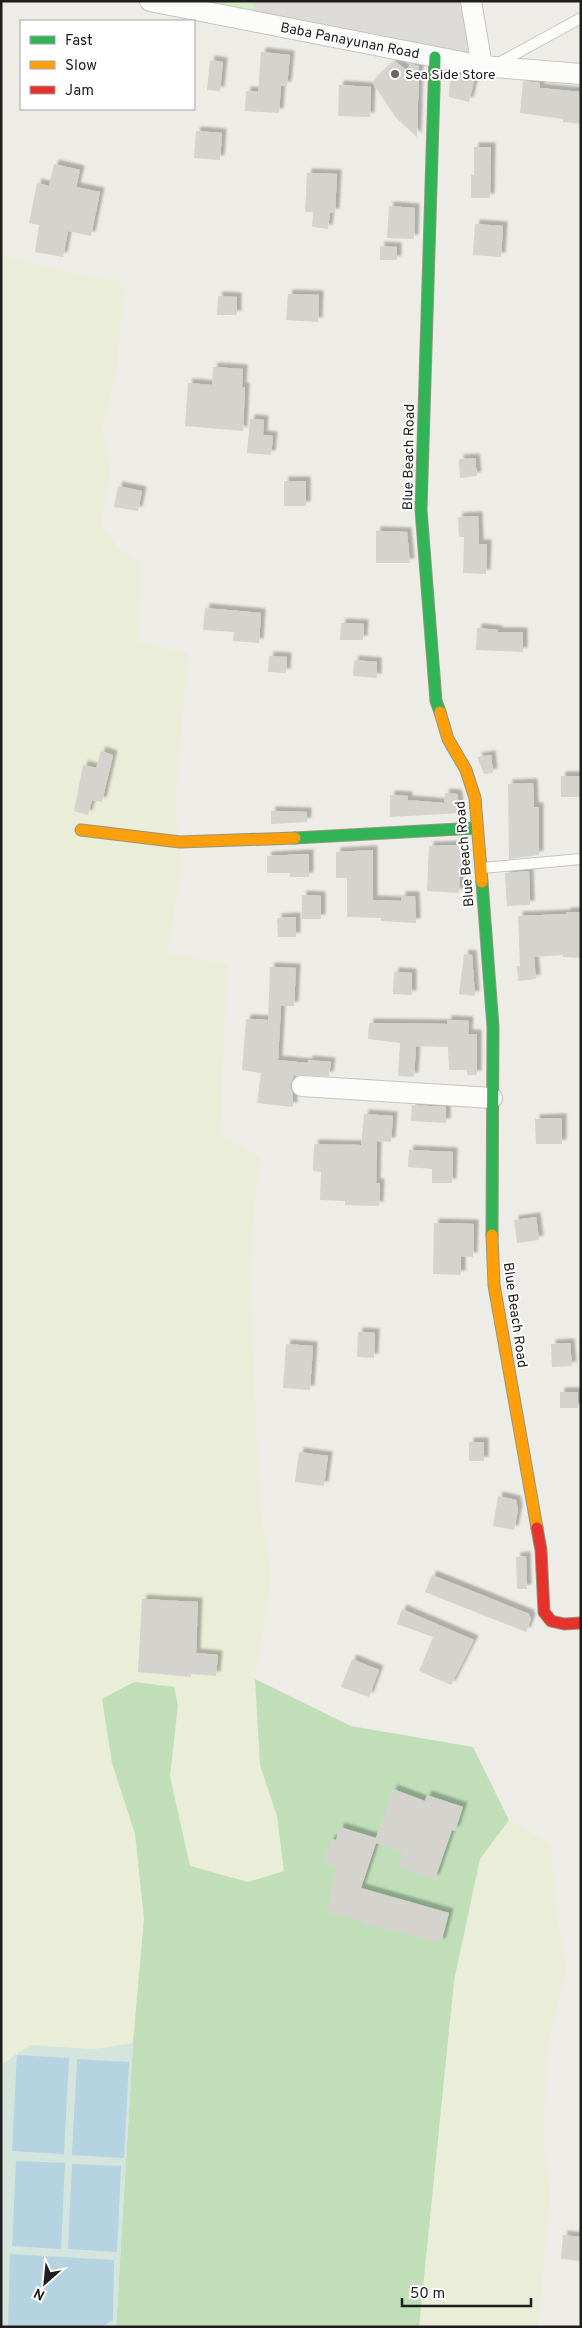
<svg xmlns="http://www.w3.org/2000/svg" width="582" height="2328" font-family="Overpass,sans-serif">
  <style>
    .residential { fill: #dcdbd7 }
    .farmland { fill: #eaeed8 }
    .grass { fill: #d3eec1 }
    .forest { fill: #c0deb8 }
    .wetland { fill: #d3e5dd }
    .water { fill: #b6d3e2 }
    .building { fill: #d5d3ce; filter: url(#shadow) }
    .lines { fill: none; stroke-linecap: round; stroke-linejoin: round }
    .lane-casing { stroke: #c5c5c2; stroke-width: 12 }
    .street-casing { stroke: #c5c5c2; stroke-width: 22 }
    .fast-casing { stroke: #92977d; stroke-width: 13 }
    .slow-casing { stroke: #92977d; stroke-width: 13 }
    .jam-casing { stroke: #92977d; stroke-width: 13 }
    .lane { stroke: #fcfcfb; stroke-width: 10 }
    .street { stroke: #fcfcfb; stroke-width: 20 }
    .fast { stroke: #30b455; stroke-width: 11 }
    .slow { stroke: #ff9f0a; stroke-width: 11 }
    .jam { stroke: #e5322d; stroke-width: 11 }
    .poi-dot { fill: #666664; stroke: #fff; stroke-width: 2 }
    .labels { text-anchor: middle; stroke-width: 4; stroke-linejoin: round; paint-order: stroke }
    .street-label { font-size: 14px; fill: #1e1e1e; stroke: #fff }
    .poi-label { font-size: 14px; fill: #1e1e1e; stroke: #fff; text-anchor: start }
  </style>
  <defs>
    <filter id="shadow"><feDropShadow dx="4.5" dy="-4.5" stdDeviation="1" flood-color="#0004"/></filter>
  </defs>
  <rect width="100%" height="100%" fill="#edece6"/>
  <path class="residential" d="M253,1H461L470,54L254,11Z"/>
  <g class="farmland">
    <path d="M1,256L79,275L124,282L118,362L102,427L110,468L101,524L120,550L140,562L138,642L188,653L175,804L181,864L168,953L227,964L220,1135L260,1156L252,1233L250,1289L260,1504L271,1579L255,1679L260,1765L277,1816L284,1871L248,1882L190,1867L170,1776L178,1706L112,1763L135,1834L144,1918L133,2043L94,2049L30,2045L1,2065Z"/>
    <path d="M509,1820L551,1844L556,1913L567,1967L548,2044L543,2136L550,2192L538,2327H419L454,1981L480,1859Z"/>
  </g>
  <path class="grass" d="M197,1H253L254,11Z"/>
  <path class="forest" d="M255,1679L351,1726L473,1747L509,1820L480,1859L454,1981L419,2327H116L133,2043L144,1918L135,1834L112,1763L102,1699L134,1682L174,1687L178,1706L170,1776L190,1866L248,1882L284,1871L277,1816L260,1765Z"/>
  <path class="wetland" d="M133,2043L116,2327H1V2065L30,2045L94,2049Z"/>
  <g class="water">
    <path d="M17,2055L69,2058L64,2154L12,2151Z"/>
    <path d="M77,2059L129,2062L124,2158L72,2155Z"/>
    <path d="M16,2161L65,2163L61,2249L12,2246Z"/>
    <path d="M72,2164L121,2166L117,2252L68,2249Z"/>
    <path d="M10,2254L114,2260L113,2320L101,2327H8Z"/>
  </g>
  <g class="building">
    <path d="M261,52L290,55L287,86H281L279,113L245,111L246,91L258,92Z"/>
    <path d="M210,60L223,62L220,91L207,90Z"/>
    <path d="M395,61L406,70L411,64L419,66L417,137L396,118L372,82Z"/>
    <path d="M450,72L475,77L469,102L449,97Z"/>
    <path d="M523,81L540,83V88L581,92V124L563,122V119L520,113Z"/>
    <path d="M339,85L371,87L370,117L338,116Z"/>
    <path d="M196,131L222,133L220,160L194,158Z"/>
    <path d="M474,147H491L490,198H471V175H474Z"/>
    <path d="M54,164L80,170L76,187L100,192L91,236L68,231L63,257L35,252L39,225L29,223L37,183L49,186Z"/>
    <path d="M307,173L337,174L335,213H330L328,229L312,227L313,212H305Z"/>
    <path d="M389,206L415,208L414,239L387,238Z"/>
    <path d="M475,224L503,226L501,257L473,255Z"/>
    <path d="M380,246L397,247V260H380Z"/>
    <path d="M288,294L319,295L318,322L286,320Z"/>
    <path d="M218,296L237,297V315H217Z"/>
    <path d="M213,367L243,369L242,387H245L243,431L185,426L188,383L212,385Z"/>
    <path d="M250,419L264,420L263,435L273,436L271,455L247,453Z"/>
    <path d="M475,458L477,476L460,478L459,459Z"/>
    <rect x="284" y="481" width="22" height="25"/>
    <path d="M118,486L142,491L138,511L114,507Z"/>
    <path d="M478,516L479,544H487L486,574L463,573L464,537H459L458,517Z"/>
    <path d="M376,531L407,532L410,563H376Z"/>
    <path d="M205,608L261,613L259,643L233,641L234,632L203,630Z"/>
    <path d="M341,623L364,624L363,640H340Z"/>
    <path d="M477,628L498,630V632H523V652L476,650Z"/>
    <path d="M269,656L287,657L286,673L268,672Z"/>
    <path d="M354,660L377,662V678L353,676Z"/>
    <path d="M101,751L113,755L102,802L92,800L88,815L74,811L83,765L96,768Z"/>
    <path d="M491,755L493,773L484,774L477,757Z"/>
    <rect x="561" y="776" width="20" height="21"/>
    <path d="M533,783L534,807H539V855L509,859L508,784Z"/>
    <path d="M445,793L457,794L461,813L390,817V795L408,796V800L444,803Z"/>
    <path d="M271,811L307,812V822L271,824Z"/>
    <path d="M461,845L459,893L427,891L429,846Z"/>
    <path d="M373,850V900L401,901V896H415L416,923L381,921V918L347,917V878H336V852Z"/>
    <path d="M307,854H309V877H290V873H267V856Z"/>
    <path d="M529,871L530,905L507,906L505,873Z"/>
    <path d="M302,895L321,896V919H302Z"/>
    <path d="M566,912H581V958L563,957V955L534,957L536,979L518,981L517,966H520L518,916L566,914Z"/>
    <path d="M296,917V937H278L277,918Z"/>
    <path d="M464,954L472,955L475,996L459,994Z"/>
    <path d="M270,967L296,968L294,1006H281L278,1060L308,1063V1060L331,1062L329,1076L294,1075L290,1086L293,1094V1107L257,1103L261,1073L242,1070L246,1019L268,1020Z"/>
    <path d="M394,972L412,973V995L393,994Z"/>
    <path d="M447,1020L469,1021L468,1034H477V1075H467V1070H449L448,1047L416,1046L414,1077L398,1076L400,1043L368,1039L369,1023L447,1024Z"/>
    <path d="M412,1105L446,1107V1123L411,1121Z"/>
    <path d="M364,1114L393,1116L391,1142L377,1141L376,1183H380L379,1206L345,1205V1201L320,1200L321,1172L313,1171L314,1144L361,1145Z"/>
    <path d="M562,1118V1144H536L535,1119Z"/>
    <path d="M409,1150L453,1152L452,1183H432V1169L408,1167Z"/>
    <path d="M536,1217L539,1240L517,1243L514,1220Z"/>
    <path d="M434,1223L474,1224L473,1257L461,1256V1275L433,1274Z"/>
    <path d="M358,1332L375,1333L374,1358L357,1357Z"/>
    <path d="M570,1343L572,1366L552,1367L551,1344Z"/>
    <path d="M286,1344L313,1346L310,1390L283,1388Z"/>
    <rect x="560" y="1392" width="18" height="16"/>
    <rect x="469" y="1442" width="15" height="19"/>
    <path d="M299,1452L328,1456L324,1486L295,1482Z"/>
    <path d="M498,1496L516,1500L518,1509L514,1530L493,1526Z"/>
    <path d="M526,1556L527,1589H517L516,1557Z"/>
    <path d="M432,1575L529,1614L531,1619L526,1632L425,1592Z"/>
    <path d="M142,1599L198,1602L196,1653L218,1655L216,1676L191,1674V1677L138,1672Z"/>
    <path d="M402,1609L474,1640L451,1685L419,1671L433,1637L397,1624Z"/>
    <path d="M352,1659L379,1670L369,1697L341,1687Z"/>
    <path d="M393,1789L425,1801L427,1795L463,1807L455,1831L452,1830L435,1879L399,1868L402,1852L376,1843L361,1888L449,1913L441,1943L364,1924L365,1922L326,1912L337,1867L323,1862L331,1839L336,1840L340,1827L376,1838Z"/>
    <path d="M563,2235L581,2237V2261L561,2259Z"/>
  </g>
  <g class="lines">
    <g class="lane-casing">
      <g id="lane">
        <path d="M497,64L581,18"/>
        <path d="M482,868L581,859"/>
      </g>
    </g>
    <g class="street-casing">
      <g id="street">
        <path d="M150,1L482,66L581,74"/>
        <path d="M471,1L482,66"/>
        <path d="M302,1086L492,1098"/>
      </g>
    </g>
    <g class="fast-casing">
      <g id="fast">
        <path d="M435,57L421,510L436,701L440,712"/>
        <path d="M295,838L477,828"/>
        <path d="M482,882L493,1027L492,1235"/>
      </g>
    </g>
    <g class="slow-casing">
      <g id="slow">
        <path d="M440,712L448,739L466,770L475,798L482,882"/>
        <path d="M81,830L180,842L295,838"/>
        <path d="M492,1235L494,1285L537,1528"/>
      </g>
    </g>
    <g class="jam-casing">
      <path id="jam" d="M537,1528L541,1550L544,1612L551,1621L564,1624L581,1623"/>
    </g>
    <use href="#lane" class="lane"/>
    <use href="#street" class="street"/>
    <use href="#fast" class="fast"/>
    <use href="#slow" class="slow"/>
    <use href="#jam" class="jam"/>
  </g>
  <circle class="poi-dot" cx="395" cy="74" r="5"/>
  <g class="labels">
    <g class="street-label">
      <text transform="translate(350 40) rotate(11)" y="5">Baba Panayunan Road</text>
      <text transform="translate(408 457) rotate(-89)" y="5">Blue Beach Road</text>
      <text transform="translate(464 854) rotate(-95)" y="5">Blue Beach Road</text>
      <text transform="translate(516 1315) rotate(82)" y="5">Blue Beach Road</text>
    </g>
    <g class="poi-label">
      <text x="405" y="79">Sea Side Store</text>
    </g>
  </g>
  <rect width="582" height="2328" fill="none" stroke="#1e1e1e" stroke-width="5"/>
  <rect x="20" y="20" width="175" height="90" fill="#ffffff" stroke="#a5a5a5"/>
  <rect x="30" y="36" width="25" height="8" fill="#30b455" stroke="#a5a5a5"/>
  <text x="65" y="45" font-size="15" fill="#1e1e1e">Fast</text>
  <rect x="30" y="61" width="25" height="8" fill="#ff9f0a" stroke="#a5a5a5"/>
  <text x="65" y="70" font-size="15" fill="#1e1e1e">Slow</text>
  <rect x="30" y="86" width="25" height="8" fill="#e5322d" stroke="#a5a5a5"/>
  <text x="65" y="95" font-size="15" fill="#1e1e1e">Jam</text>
  <g transform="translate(45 2283) rotate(207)" stroke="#ffffff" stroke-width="4" paint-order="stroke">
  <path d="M0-4L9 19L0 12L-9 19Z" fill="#1e1e1e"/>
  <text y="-8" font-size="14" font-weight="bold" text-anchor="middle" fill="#1e1e1e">N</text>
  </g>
  <path d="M402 2298v8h129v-8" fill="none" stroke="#1e1e1e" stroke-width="2.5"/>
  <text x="410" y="2298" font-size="15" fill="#1e1e1e" stroke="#ffffff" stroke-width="4" paint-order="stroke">50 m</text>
</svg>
